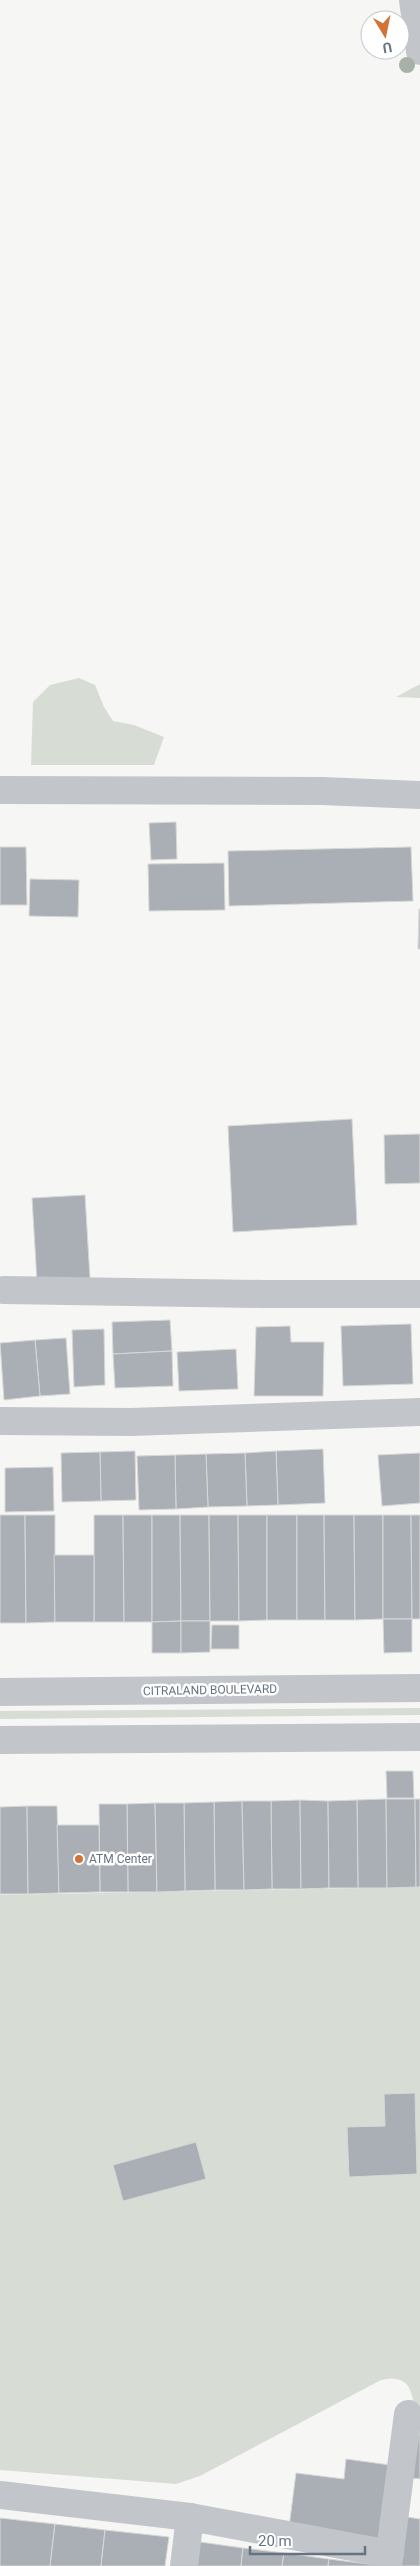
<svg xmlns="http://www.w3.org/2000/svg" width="420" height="2566" font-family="Roboto,sans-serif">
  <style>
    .green { fill: #d7ddd5 }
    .building { fill: #aaafb6; stroke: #d8d8d6 }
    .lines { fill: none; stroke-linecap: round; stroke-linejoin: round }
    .street { stroke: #c2c5c9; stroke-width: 28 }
    .tree { fill: #a7b2a6 }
    .poi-dot { fill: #d27338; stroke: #fff; stroke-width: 2 }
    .labels { text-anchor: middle; stroke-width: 5; stroke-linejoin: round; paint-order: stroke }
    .street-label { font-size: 12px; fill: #687382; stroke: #fff }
    .poi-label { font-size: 12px; fill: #687382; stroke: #fff; text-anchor: start }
  </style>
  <rect width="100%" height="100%" fill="#f6f6f4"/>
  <g class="green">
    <path d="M79,678L95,685L104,707L113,721L134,725L164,737L154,765H31L33,702L50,685Z"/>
    <path d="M420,684V698L396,697Z"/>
    <path d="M420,1708V1715L0,1719V1711Z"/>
    <path d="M420,1887V2416L416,2415C411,2390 411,2374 381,2380L200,2476L176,2484L0,2470V1895Z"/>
  </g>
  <g class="building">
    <path d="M176,822L177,859L151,860L149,823Z"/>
    <path d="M0,847H26L27,905H0Z"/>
    <path d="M411,847L413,901L229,906L228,851Z"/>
    <path d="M224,863L225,910L149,911L148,864Z"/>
    <path d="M30,879L79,880L78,917L29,916Z"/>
    <path d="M419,909H420V949H418Z"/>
    <path d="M352,1119L357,1225L233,1232L228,1126Z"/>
    <path d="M420,1134V1183L385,1184L384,1135Z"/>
    <path d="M85,1195L90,1278L37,1282L32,1198Z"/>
    <path d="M170,1320L172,1351L113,1354L112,1322Z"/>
    <path d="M411,1324L413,1384L343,1386L341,1326Z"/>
    <path d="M290,1326L291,1342H324L323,1396H254L256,1327Z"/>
    <path d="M104,1329L105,1385L74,1387L72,1330Z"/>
    <path d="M66,1338L70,1394L40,1396L35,1340Z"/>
    <path d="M35,1340L40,1396L4,1400L0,1343Z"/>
    <path d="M236,1349L238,1389L179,1391L177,1352Z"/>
    <path d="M172,1351L173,1386L115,1388L113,1354Z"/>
    <path d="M323,1449L325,1503L278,1505L276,1451Z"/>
    <path d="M135,1451L136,1500L101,1501L100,1452Z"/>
    <path d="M276,1451L278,1505L247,1506L245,1453Z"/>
    <path d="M100,1452L101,1501L62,1502L61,1453Z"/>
    <path d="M245,1453L247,1506L208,1507L206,1454Z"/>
    <path d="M420,1453V1503L382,1506L378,1455Z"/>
    <path d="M206,1454L208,1507L176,1509L175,1455Z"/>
    <path d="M175,1455L176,1509L139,1510L137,1456Z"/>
    <path d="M53,1467L54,1511L5,1512V1468Z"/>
    <path d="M0,1515H25L26,1623H0Z"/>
    <path d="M25,1515H55V1622L26,1623Z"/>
    <path d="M94,1515H123L124,1622H94Z"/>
    <path d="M123,1515H152V1622H124Z"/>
    <path d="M152,1515H180L181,1621L152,1622Z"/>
    <path d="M180,1515H209L210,1621H181Z"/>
    <path d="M209,1515H238L239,1621H210Z"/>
    <path d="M238,1515H267V1620L239,1621Z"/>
    <rect x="267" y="1515" width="30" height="105"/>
    <path d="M297,1515H324L325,1620H297Z"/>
    <path d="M324,1515H354L355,1620H325Z"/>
    <path d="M354,1515H383V1619L355,1620Z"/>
    <path d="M383,1515H411L412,1619H383Z"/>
    <path d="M411,1515H420V1619H412Z"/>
    <path d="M54,1555H94V1622H55Z"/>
    <path d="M383,1619H412V1652L384,1653Z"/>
    <path d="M181,1621V1653H152V1622Z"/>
    <path d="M181,1621H210V1652L181,1653Z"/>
    <path d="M212,1625H239V1649H211Z"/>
    <path d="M386,1771H413L414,1798H387Z"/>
    <path d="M386,1799L387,1888H358L357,1800Z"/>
    <path d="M386,1799H415L416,1887L387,1888Z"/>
    <path d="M415,1799H420V1887H416Z"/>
    <path d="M300,1800L301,1889H272L271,1801Z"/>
    <path d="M300,1800L328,1801L329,1888L301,1889Z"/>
    <path d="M357,1800L358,1888H329L328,1801Z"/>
    <path d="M242,1801L244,1890H215L214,1802Z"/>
    <path d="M242,1801H271L272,1889L244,1890Z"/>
    <path d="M214,1802L215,1890L185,1891L184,1803Z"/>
    <path d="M155,1803L157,1892H128L127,1804Z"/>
    <path d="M155,1803H184L185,1891L157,1892Z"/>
    <path d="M99,1804H127L128,1892H100Z"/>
    <path d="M27,1806L28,1894H0V1807Z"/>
    <path d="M27,1806H57L59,1893L28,1894Z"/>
    <path d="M57,1825H99L100,1892L59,1893Z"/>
    <path d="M415,2093L417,2174L349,2177L347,2127L385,2126L384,2094Z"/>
    <path d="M196,2142L206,2179L123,2201L113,2165Z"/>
    <path d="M420,2429V2479L412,2478Z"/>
    <path d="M346,2459L390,2465L382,2539L289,2527L296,2473L344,2479Z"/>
    <path d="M407,2517L420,2519V2566H400Z"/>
    <path d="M0,2518L55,2524L50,2566H0Z"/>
    <path d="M55,2524L105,2530L101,2566H50Z"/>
    <path d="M105,2530L169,2537L165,2566H101Z"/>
    <path d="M193,2541L243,2548L241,2566H190Z"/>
    <path d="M243,2548L284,2553L282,2566H241Z"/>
    <path d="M284,2553L329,2559L328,2566H282Z"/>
    <path d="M329,2559L377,2565V2566H328Z"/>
  </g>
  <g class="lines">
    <g class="street">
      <path d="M413,0L420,51"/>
      <path d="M0,790L322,791L420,795"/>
      <path d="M4,1290L263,1294H420"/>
      <path d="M0,1421L131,1422L420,1412"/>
      <path d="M0,1692L420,1688"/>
      <path d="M0,1740L420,1737"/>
      <path d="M0,2495L190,2517L390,2554"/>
      <path d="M184,2566L190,2517"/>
      <path d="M388,2566L408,2414"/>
    </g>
  </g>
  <circle class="tree" cx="407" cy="65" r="8"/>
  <circle class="poi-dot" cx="79" cy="1859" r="5"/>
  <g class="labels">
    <g class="street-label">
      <text transform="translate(210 1690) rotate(-1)" y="4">CITRALAND BOULEVARD</text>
    </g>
    <g class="poi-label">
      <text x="89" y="1863">ATM Center</text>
    </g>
  </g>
  <g transform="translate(385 35) rotate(170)"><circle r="24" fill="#ffffff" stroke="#c3c7cd"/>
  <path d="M0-4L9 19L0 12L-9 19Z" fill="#d27338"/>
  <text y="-8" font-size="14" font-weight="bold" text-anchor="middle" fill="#687382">U</text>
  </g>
  <path d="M250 2546v8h115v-8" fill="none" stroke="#687382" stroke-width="2.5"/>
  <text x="258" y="2546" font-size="15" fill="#687382" stroke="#ffffff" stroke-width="4" paint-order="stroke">20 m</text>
</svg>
